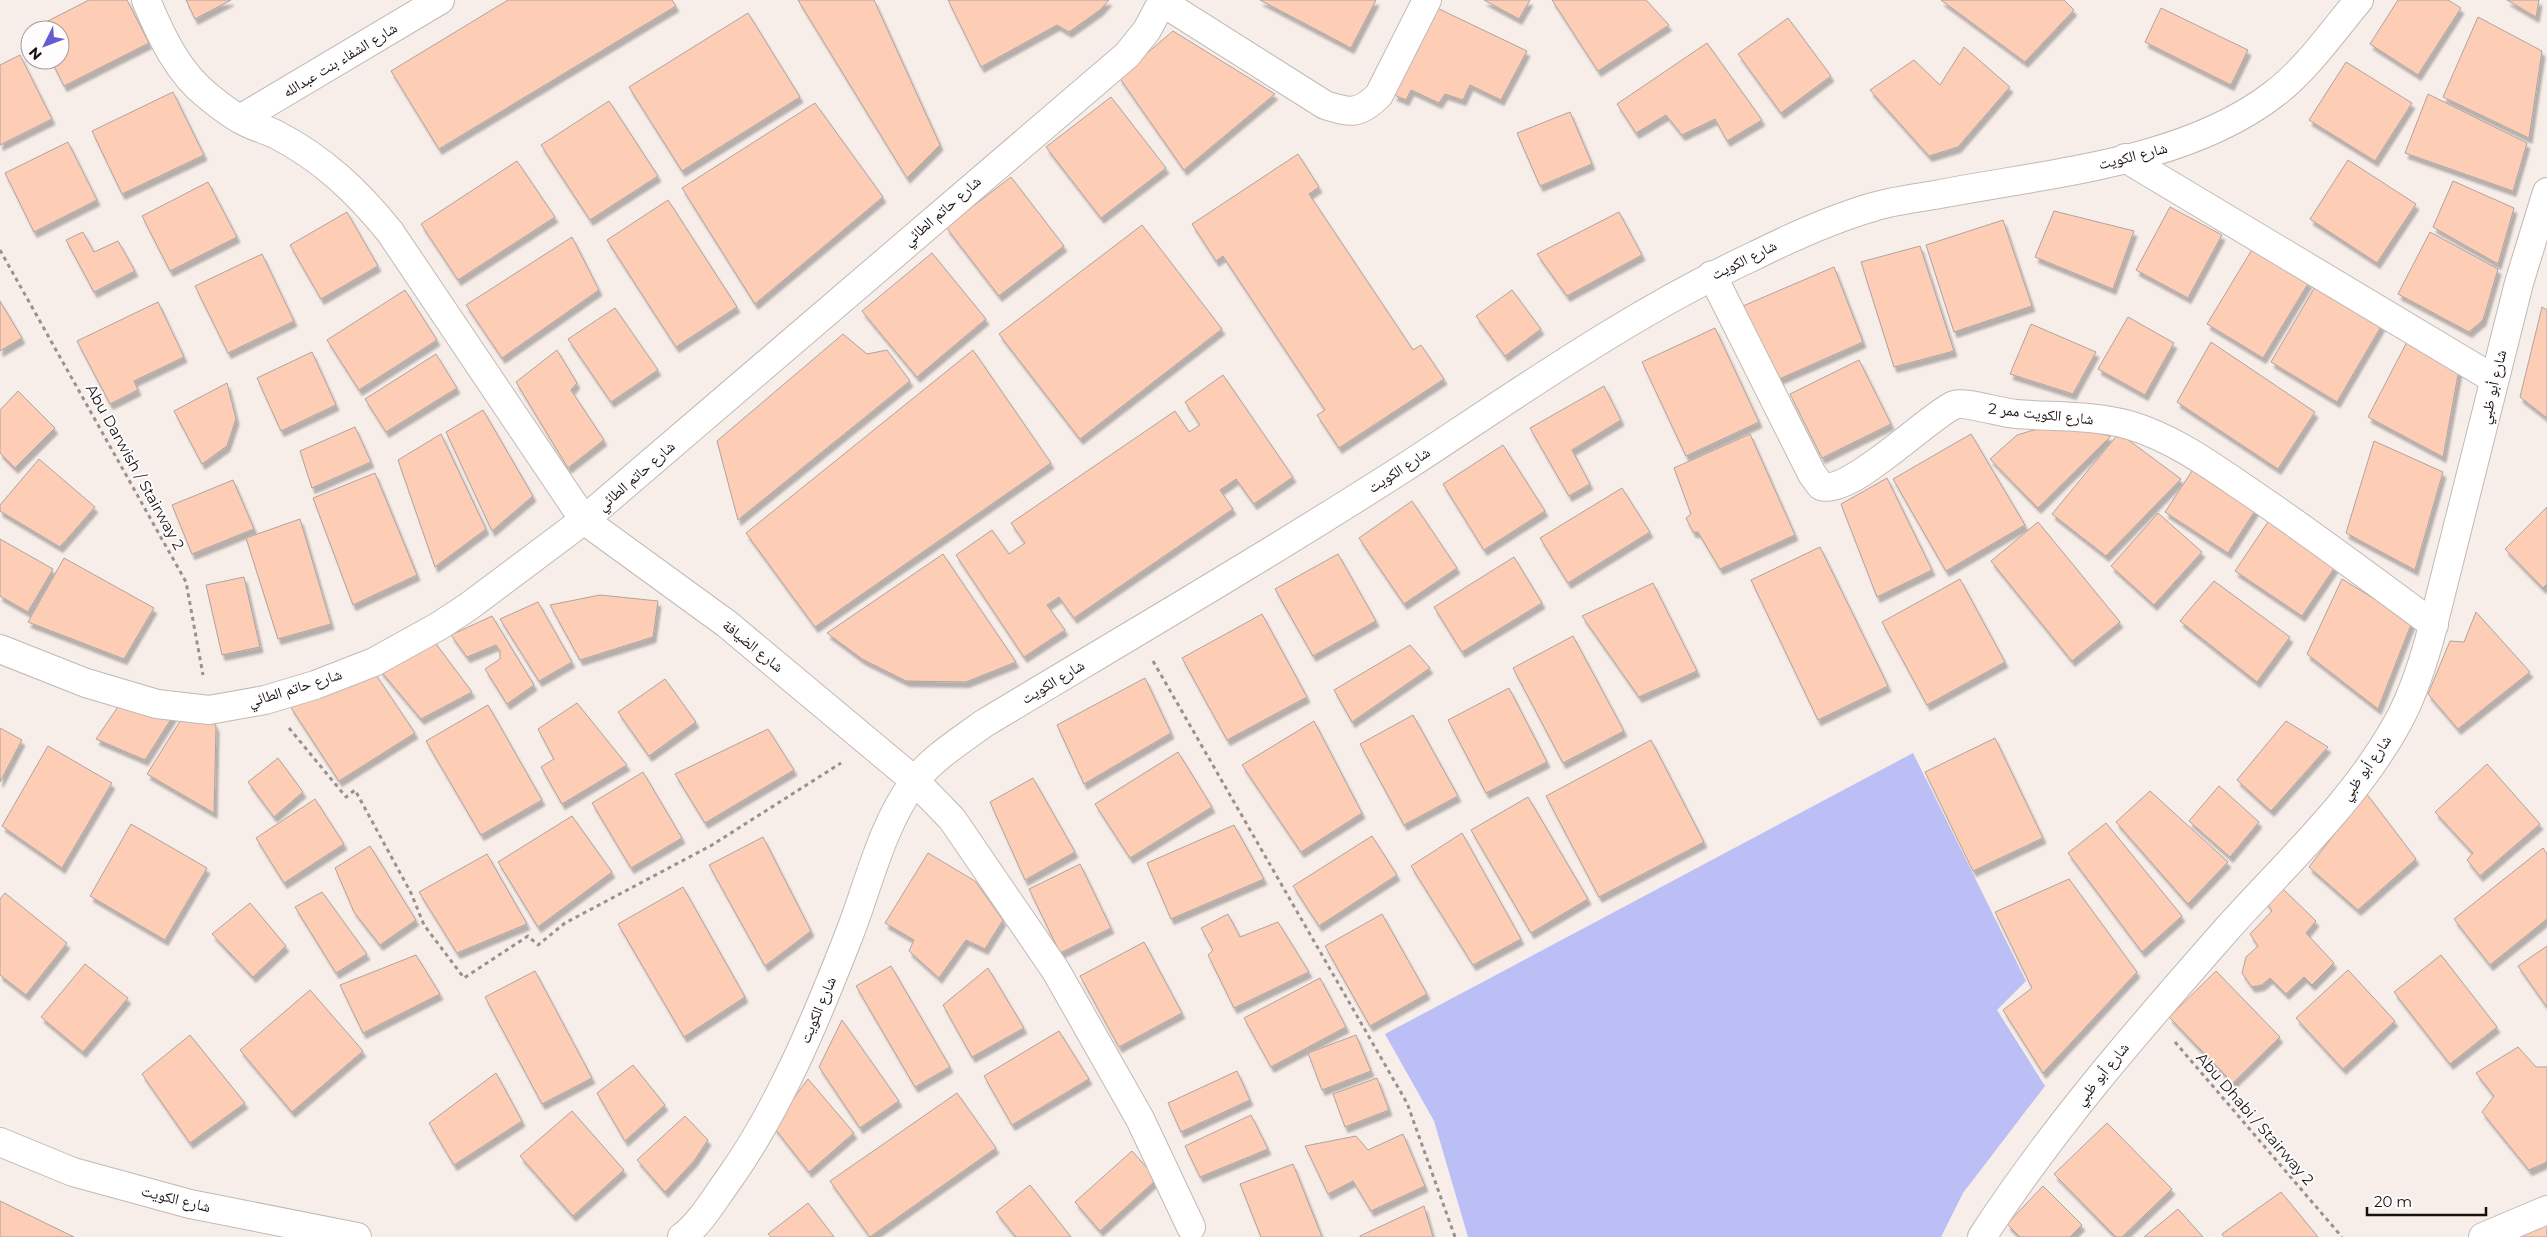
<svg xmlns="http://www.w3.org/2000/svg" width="2547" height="1237" font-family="Montserrat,'Noto Naskh Arabic',sans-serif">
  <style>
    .green { fill: #bbbff5 }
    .building { fill: #fecdb6; stroke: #aea4a0; filter: url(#shadow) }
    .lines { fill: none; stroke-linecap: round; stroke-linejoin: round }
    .minor-casing { stroke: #c2b9b4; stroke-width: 30 }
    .path { stroke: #98918e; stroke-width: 3; stroke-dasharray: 4 4; stroke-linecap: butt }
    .minor { stroke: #fff; stroke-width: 28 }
    .labels { text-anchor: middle; stroke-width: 4; stroke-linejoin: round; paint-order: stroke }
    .street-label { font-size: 15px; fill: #14110f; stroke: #fefcfc }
  </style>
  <defs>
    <filter id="shadow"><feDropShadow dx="3" dy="5.5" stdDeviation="1" flood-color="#0004"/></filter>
  </defs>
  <rect width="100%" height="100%" fill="#f7ede9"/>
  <path class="green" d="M1913,753L2026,981L1997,1010L2045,1086L1963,1193L1941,1237H1468L1434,1121L1385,1034Z"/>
  <g class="building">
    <path d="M89,0H127L149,43L64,86L51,60H60V30H35L34,28Z"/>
    <path d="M186,0H231L195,19Z"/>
    <path d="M508,0H672L676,6L439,149L391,71Z"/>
    <path d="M798,0H874L940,145L907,178Z"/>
    <path d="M948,0H1109L1100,10L1069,32L1057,25L981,67Z"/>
    <path d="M1260,0H1376L1351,48Z"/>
    <path d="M1484,0H1530L1519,19Z"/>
    <path d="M1552,0H1646L1669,25L1598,71Z"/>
    <path d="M1941,0H2064L2074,10L2025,62Z"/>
    <path d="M2398,0H2448L2461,8L2418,75L2370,44Z"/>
    <path d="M2507,0H2539L2536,17Z"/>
    <path d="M1435,7L1527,51L1501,100L1470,85L1463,100L1445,94L1439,103L1411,90L1406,100L1394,95Z"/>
    <path d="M2161,8L2248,50L2231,85L2145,42Z"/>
    <path d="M748,13L800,97L682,171L629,87Z"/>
    <path d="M2478,17L2542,51L2529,138L2443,97Z"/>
    <path d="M1788,18L1831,76L1781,113L1738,54Z"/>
    <path d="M1173,31L1275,94L1184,170L1119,77Z"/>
    <path d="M1707,43L1762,120L1727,141L1715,119L1682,135L1666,115L1636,133L1617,104Z"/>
    <path d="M1964,47L2010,87L1958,147L1929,156L1870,90L1914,60L1940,85Z"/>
    <path d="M20,55L52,119L0,145V65Z"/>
    <path d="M2346,62L2412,103L2375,161L2309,120Z"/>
    <path d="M173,92L204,155L122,194L92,131Z"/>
    <path d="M2428,94L2527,143L2513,191L2405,153Z"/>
    <path d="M1111,97L1166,168L1101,218L1046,147Z"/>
    <path d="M609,101L658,176L590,220L541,145Z"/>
    <path d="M815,103L883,197L755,304L682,188Z"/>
    <path d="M1570,112L1592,164L1540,186L1517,133Z"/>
    <path d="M68,142L97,200L34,232L5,173Z"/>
    <path d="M1298,154L1319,187L1309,194L1413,350L1421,345L1444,379L1339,448L1317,415L1325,410L1223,256L1216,261L1192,224Z"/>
    <path d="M2348,160L2416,204L2377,263L2310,219Z"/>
    <path d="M517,161L555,217L458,280L421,224Z"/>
    <path d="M1011,177L1064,246L999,296L946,227Z"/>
    <path d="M2453,181L2514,208L2498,264L2433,227Z"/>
    <path d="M208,182L237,237L170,271L142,216Z"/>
    <path d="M668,200L737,307L676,347L607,240Z"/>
    <path d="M2170,207L2222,235L2188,298L2136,270Z"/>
    <path d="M2054,211L2134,231L2113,289L2035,257Z"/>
    <path d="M347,212L378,266L321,299L290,245Z"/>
    <path d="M1619,212L1642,255L1567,296L1537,254Z"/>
    <path d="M2003,220L2032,306L1954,332L1926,245Z"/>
    <path d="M1142,225L1222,329L1080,439L999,334Z"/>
    <path d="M83,232L94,252L118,241L135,271L94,292L66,240Z"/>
    <path d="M2430,232L2498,269L2483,320L2469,332L2398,294Z"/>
    <path d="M572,237L599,290L502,358L466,305Z"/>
    <path d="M1920,246L1954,351L1894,367L1861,262Z"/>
    <path d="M2253,248L2309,282L2263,358L2207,324Z"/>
    <path d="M932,253L986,319L917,377L862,311Z"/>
    <path d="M262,254L294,321L228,353L195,286Z"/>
    <path d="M1834,267L1863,342L1777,380L1743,306Z"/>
    <path d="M2316,285L2382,325L2337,402L2271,362Z"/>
    <path d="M405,290L437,340L359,390L327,340Z"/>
    <path d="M1512,290L1541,329L1505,356L1476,316Z"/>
    <path d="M0,301L22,338L0,351Z"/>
    <path d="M158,302L184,357L134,381L138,390L110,404L77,341Z"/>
    <path d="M2542,307L2547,310V418L2520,397Z"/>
    <path d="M615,308L658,370L611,402L568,339Z"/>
    <path d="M2128,317L2174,343L2145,395L2098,369Z"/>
    <path d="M2031,324L2096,352L2073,394L2010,374Z"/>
    <path d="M1715,328L1759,422L1686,456L1642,362Z"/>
    <path d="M843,334L867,354L887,350L910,381L738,520L717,441Z"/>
    <path d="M2409,338L2460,364L2443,457L2368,417Z"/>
    <path d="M2211,342L2315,412L2278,469L2177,402Z"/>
    <path d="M557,350L577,383L571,390L604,440L568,468L516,382Z"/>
    <path d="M973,350L1051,463L815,627L746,533Z"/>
    <path d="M312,352L336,405L281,431L257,378Z"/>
    <path d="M436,354L457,388L386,432L365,399Z"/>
    <path d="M1859,360L1891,424L1822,458L1790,394Z"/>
    <path d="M1223,375L1293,477L1254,504L1236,479L1220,490L1233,509L1074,618L1059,597L1047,605L1065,630L1024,657L956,555L992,530L1009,554L1025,543L1011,523L1175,411L1189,432L1200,425L1185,402Z"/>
    <path d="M227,383L236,419L227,446L202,464L174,411Z"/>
    <path d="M1604,386L1621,420L1572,450L1590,484L1569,496L1530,428Z"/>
    <path d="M18,391L55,428L15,468L0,453V410Z"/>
    <path d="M483,410L533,496L492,531L446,432Z"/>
    <path d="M2054,424L2111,436L2038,508L1990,459L2017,435Z"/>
    <path d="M355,427L371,462L312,488L300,451Z"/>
    <path d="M2119,433L2181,479L2106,556L2052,514Z"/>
    <path d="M441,434L486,529L435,567L398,460Z"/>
    <path d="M1750,434L1795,535L1720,569L1698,532H1693L1686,518L1691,514L1674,468Z"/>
    <path d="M1971,434L2025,525L1946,571L1893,479Z"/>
    <path d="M2374,441L2443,472L2415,570L2346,533Z"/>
    <path d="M1503,445L1545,511L1484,550L1443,484Z"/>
    <path d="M39,459L95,507L60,547L0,511V505Z"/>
    <path d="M2196,465L2258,506L2228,553L2165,512Z"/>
    <path d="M375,473L417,575L353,605L313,498Z"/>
    <path d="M1887,478L1932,570L1877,597L1841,504Z"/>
    <path d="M233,480L254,529L192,554L172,505Z"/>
    <path d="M1622,488L1650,532L1568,583L1540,538Z"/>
    <path d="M1412,501L1457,568L1404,604L1359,538Z"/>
    <path d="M2547,507V584L2543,588L2505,549Z"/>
    <path d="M2158,513L2202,552L2154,605L2111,566Z"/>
    <path d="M2272,516L2339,561L2302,616L2235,571Z"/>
    <path d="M300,519L331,624L278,639L246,538Z"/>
    <path d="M2038,522L2120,622L2072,661L1991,561Z"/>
    <path d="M0,539L53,569L28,612L0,596Z"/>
    <path d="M1820,547L1888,686L1818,720L1751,580Z"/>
    <path d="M943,554L1016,662L966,682L906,681L862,659L827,633Z"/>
    <path d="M1338,554L1376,621L1313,656L1275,589Z"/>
    <path d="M1514,557L1542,603L1462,652L1434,607Z"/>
    <path d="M64,558L154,608L124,659L28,622Z"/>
    <path d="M244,577L260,647L222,655L206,585Z"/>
    <path d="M1960,579L2005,662L1927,705L1882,622Z"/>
    <path d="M2342,579L2412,622L2378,709L2307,654Z"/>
    <path d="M2214,581L2290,637L2257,682L2180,621Z"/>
    <path d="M1653,583L1697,671L1639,697L1582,616Z"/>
    <path d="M600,595L658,601L653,637L580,660L550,605Z"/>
    <path d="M538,602L572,662L539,681L500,619Z"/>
    <path d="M2476,612L2530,672L2458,729L2428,694L2450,641L2464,642Z"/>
    <path d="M1262,614L1307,697L1227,740L1182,658Z"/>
    <path d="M492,616L534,685L507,704L485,669L500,659V651L496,645L467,657L451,635Z"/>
    <path d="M1573,636L1624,731L1563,763L1513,668Z"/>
    <path d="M433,640L472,692L421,719L379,669Z"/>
    <path d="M1410,645L1430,668L1352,722L1334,690Z"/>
    <path d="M374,672L415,733L339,781L290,706Z"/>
    <path d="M1145,678L1171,733L1084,784L1057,725Z"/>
    <path d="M665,679L696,722L649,756L618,712Z"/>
    <path d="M1509,688L1547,762L1486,793L1448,720Z"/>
    <path d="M122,701L175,713L145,760L96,739Z"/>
    <path d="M577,703L627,765L562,804L541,767L554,759L538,729Z"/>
    <path d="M488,705L542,800L481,835L426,741Z"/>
    <path d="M184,715L211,717L216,727L214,813L147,774Z"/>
    <path d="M1413,715L1458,796L1404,825L1360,744Z"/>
    <path d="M1314,721L1362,813L1301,852L1242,765Z"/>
    <path d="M2286,721L2328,747L2271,811L2237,780Z"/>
    <path d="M0,728L22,740L0,782Z"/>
    <path d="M768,729L794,770L705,823L675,774Z"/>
    <path d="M1995,738L2043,838L1973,871L1925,772Z"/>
    <path d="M1651,740L1704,842L1599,897L1546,796Z"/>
    <path d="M48,746L112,783L62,868L2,826Z"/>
    <path d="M1178,752L1212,807L1130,858L1095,804Z"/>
    <path d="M278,758L303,792L274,817L248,782Z"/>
    <path d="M2487,764L2540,824L2480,876L2467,860L2473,853L2435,812Z"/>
    <path d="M643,772L682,838L631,868L592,803Z"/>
    <path d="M1033,778L1075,852L1025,880L990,802Z"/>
    <path d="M2219,786L2259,822L2230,857L2189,821Z"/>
    <path d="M2150,791L2228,862L2188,904L2116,822Z"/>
    <path d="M2366,793L2416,859L2358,910L2309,867Z"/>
    <path d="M1528,797L1588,899L1531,933L1471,830Z"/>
    <path d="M315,799L344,844L284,883L256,838Z"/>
    <path d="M572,816L612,872L538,927L498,862Z"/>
    <path d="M2106,823L2182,916L2142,952L2068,853Z"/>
    <path d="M131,824L207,868L165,940L90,896Z"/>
    <path d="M1234,825L1264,879L1171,919L1147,863Z"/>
    <path d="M1462,833L1521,939L1473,965L1411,866Z"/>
    <path d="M1372,836L1397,875L1319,926L1293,886Z"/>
    <path d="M763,837L811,931L765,966L709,865Z"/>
    <path d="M370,846L416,920L380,945L354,912L335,868Z"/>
    <path d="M2543,848L2547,854V919L2490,965L2454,919Z"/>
    <path d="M928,853L975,881L1003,920L985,949L966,940L939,978L909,951L914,940L885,923Z"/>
    <path d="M487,854L527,924L457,953L419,892Z"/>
    <path d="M1080,864L1111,928L1060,953L1029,889Z"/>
    <path d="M2069,879L2137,972L2043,1073L2003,1010L2032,988L1995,912Z"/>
    <path d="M683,887L745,997L684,1037L618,924Z"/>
    <path d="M2281,887L2316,921L2306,933L2334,963L2312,985L2304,977L2286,994L2270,978L2262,985L2252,987L2242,973L2246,957L2258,946L2250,934L2272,911L2265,900Z"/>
    <path d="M322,892L367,954L336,973L295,907Z"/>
    <path d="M5,893L67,943L26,995L0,975V899Z"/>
    <path d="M250,903L286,946L253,977L212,934Z"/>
    <path d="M1228,914L1240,937L1278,922L1309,972L1234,1008L1208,955L1213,950L1201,928Z"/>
    <path d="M1382,914L1427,994L1370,1026L1325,946Z"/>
    <path d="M1144,942L1182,1013L1119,1047L1080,976Z"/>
    <path d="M2547,946V1007L2518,966Z"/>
    <path d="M416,955L440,994L363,1033L340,985Z"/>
    <path d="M2441,955L2497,1027L2450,1064L2394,992Z"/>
    <path d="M85,964L128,998L83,1052L41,1017Z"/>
    <path d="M891,966L950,1067L915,1087L856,986Z"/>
    <path d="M988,968L1024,1028L972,1057L943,1005Z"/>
    <path d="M2348,970L2395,1021L2343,1069L2296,1018Z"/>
    <path d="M535,971L592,1078L542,1104L485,997Z"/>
    <path d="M2216,971L2280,1037L2233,1083L2169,1017Z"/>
    <path d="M1320,978L1346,1027L1271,1067L1244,1018Z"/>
    <path d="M310,990L363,1051L292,1112L240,1050Z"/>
    <path d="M842,1020L899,1101L860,1128L819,1067Z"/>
    <path d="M1059,1031L1089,1079L1012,1125L984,1076Z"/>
    <path d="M190,1035L245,1103L190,1143L142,1074Z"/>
    <path d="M1356,1035L1371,1071L1322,1090L1308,1053Z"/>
    <path d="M2518,1047L2536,1067H2547V1162L2529,1170L2482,1112L2494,1096L2476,1073Z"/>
    <path d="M633,1065L665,1105L625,1141L597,1093Z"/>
    <path d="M1237,1071L1250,1100L1181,1132L1168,1103Z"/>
    <path d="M496,1073L522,1121L454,1165L429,1123Z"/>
    <path d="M1377,1078L1389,1110L1345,1127L1333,1094Z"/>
    <path d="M808,1079L854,1133L809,1172L773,1126Z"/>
    <path d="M957,1093L996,1148L870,1237L830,1181Z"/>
    <path d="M572,1111L624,1170L573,1216L520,1156Z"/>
    <path d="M1251,1115L1268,1149L1200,1177L1185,1146Z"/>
    <path d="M685,1116L708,1140L694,1161L665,1192L637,1160Z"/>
    <path d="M2107,1123L2172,1189L2122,1237H2116L2054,1174Z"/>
    <path d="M1403,1134L1425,1186L1371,1211L1353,1181L1328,1194L1305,1146L1356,1136L1368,1150Z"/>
    <path d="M1132,1151L1157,1179L1100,1231L1075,1202Z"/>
    <path d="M1293,1164L1322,1237H1261L1240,1184Z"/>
    <path d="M1030,1185L1071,1237H1016L996,1212Z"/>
    <path d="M2043,1186L2082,1225L2070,1237H2020L2007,1224Z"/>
    <path d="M2281,1192L2318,1237H2224L2222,1234Z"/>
    <path d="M0,1201L74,1237H0Z"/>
    <path d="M808,1203L834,1237H771L768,1234Z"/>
    <path d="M1424,1206L1433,1237H1360V1236Z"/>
    <path d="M2178,1209L2203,1237H2144Z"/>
    <path d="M2542,1221L2547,1227V1237H2519Z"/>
  </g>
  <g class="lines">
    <g class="minor-casing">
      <g id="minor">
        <path d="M146,0C161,36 178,73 209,97C219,105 230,114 240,119C251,126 264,129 275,134C322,158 357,191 390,232L584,520L727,624L915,781L952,819L1056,971L1140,1119L1191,1227"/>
        <path d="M1162,2L1325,105C1350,113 1359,115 1379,95L1427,0"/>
        <path d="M240,119L440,0"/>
        <path d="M2125,158L2494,379"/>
        <path d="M1712,275L1812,474L1821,486C1850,496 1927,417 1954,405C1964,401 2002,413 2016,414C2053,417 2093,415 2129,425C2170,437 2206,462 2241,486C2307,530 2370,578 2434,625"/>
        <path d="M0,649L86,683L157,704L209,710L265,700L315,685L374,662L439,626L468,607L584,520L1127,55L1147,30L1163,0"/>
        <path d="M0,1142L73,1172L190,1204L357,1237"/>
        <path d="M682,1237C701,1223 715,1198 729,1179C780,1107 817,1017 849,935C869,884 881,827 914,782C931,759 960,741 983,724C1126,638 1270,554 1410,464C1523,390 1633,312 1756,255C1794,236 1832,219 1873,207C1893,201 1915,198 1935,195C2046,173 2183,164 2274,94C2307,69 2332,32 2359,0"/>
        <path d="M1982,1237C2054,1126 2140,1028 2227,929C2286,863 2355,801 2398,722C2412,697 2421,669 2429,641L2519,283L2547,192"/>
        <path d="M2483,1237L2547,1210"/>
      </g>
    </g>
    <g class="path">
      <path d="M0,250L186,582L203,675"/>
      <path d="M1153,661L1407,1103L1455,1237"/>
      <path d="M289,728L346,797L355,790L411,893L424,925L464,978L528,936L538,945L565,923L712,845L841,763"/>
      <path d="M2175,1042L2342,1237"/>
    </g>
    <use href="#minor" class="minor"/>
  </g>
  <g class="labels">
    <g class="street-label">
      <text transform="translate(340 60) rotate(-31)" y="5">شارع الشفاء بنت عبدالله</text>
      <text transform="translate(2133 156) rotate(-14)" y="5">شارع الكويت</text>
      <text transform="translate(942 211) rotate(-41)" y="5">شارع حاتم الطائي</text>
      <text transform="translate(1744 260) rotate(-26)" y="5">شارع الكويت</text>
      <text transform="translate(2493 387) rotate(-77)" y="5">شارع أبو ظبي</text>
      <text transform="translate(2041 414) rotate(6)" y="5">شارع الكويت ممر 2</text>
      <text transform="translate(135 467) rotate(61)" y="5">Abu Darwish / Stairway 2</text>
      <text transform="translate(1399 470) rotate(-33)" y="5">شارع الكويت</text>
      <text transform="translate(636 476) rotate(-41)" y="5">شارع حاتم الطائي</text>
      <text transform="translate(753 646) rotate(39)" y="5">شارع الضيافة</text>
      <text transform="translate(1053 682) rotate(-31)" y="5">شارع الكويت</text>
      <text transform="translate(295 688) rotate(-17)" y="5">شارع حاتم الطائي</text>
      <text transform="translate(2366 768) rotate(-55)" y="5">شارع أبو ظبي</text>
      <text transform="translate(818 1010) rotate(-67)" y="5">شارع الكويت</text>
      <text transform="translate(2102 1074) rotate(-51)" y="5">شارع أبو ظبي</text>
      <text transform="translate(2255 1119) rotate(49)" y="5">Abu Dhabi / Stairway 2</text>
      <text transform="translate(176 1199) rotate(14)" y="5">شارع الكويت</text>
    </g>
  </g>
  <g transform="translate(45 45) rotate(228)"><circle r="24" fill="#fefcfc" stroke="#a09e9d"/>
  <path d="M0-4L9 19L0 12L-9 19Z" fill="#625bd4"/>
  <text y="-8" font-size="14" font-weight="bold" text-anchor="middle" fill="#14110f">N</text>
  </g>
  <path d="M2367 1207v8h119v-8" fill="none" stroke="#14110f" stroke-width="2.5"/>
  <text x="2374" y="1207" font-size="15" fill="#14110f" stroke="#fefcfc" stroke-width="4" paint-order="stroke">20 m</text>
</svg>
